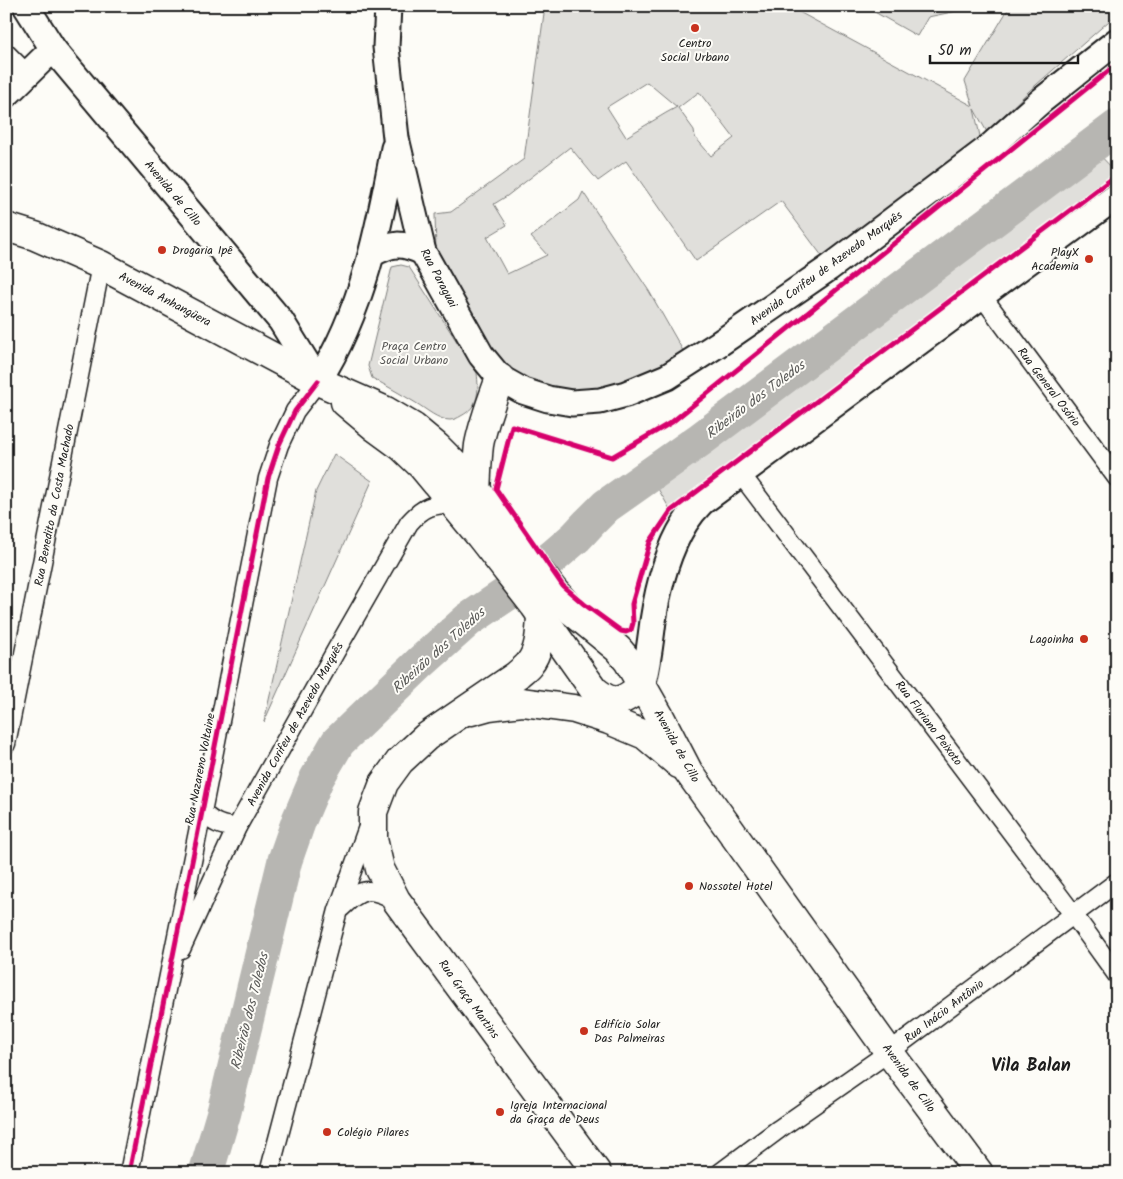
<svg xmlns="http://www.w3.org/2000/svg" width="1123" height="1179" font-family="Kalam,sans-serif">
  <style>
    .green { fill: #e0dfdb; stroke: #7e7e7c; fill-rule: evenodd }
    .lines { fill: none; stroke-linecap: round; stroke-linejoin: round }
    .river { stroke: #b7b6b2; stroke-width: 35 }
    .street-casing { stroke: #1c1c1c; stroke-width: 21 }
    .secondary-casing { stroke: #1c1c1c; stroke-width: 29 }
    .primary-casing { stroke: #1c1c1c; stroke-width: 31 }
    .street { stroke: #fdfcf7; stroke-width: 18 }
    .secondary { stroke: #fdfcf7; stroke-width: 25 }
    .primary { stroke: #fdfcf7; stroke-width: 28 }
    .cycleway-casing { stroke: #fdfcf7; stroke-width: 8 }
    .cycleway { stroke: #d6006c; stroke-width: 5 }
    .poi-dot { fill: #c8321e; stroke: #fdfcf7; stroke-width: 2 }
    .labels { text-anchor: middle; stroke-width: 4; stroke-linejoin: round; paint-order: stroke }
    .poi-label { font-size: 12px; fill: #1c1c1c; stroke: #fdfcf7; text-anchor: start }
    .street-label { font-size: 12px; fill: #1c1c1c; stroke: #fdfcf7 }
    .park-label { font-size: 12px; fill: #575655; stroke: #fdfcf7 }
    .water-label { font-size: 14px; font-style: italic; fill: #5a5a58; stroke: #fdfcf7 }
    .district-label { font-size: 18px; font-weight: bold; fill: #1c1c1c; stroke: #fdfcf7 }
  </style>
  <rect width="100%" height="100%" fill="#fdfcf7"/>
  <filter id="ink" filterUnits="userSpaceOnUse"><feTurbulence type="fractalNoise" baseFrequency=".02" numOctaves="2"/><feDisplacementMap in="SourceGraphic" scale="10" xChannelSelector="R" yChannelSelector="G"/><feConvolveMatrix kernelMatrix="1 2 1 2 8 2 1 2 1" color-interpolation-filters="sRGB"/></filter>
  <g filter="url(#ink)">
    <g class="green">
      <path d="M545,6H788L973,106L965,81L1010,6H1117V14L1028,92L987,132L974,109L982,145L825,260L781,201L696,261L626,161L598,181L570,147L507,196L494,204L507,225L487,237L507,274L547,255L531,237L579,200L583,192L649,291L686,356L664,373L570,396L508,373L481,334L436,253L435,214L451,212L524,159ZM647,82L677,107L666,113L626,137L607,107ZM699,92L734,138L711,156L695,137L694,130L678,108Z"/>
      <path d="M864,6H968L957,11L928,17L917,36Z"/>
      <path d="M1092,147L1117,173V175L671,511L650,475L701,439Z"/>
      <path d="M401,265L409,267L477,373C479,391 479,407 461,416C458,418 453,420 450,420C438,420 426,409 416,403C401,394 387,386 372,378L368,366L392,267Z"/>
      <path d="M334,454L372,481L264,722L316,491Z"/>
    </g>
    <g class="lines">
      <path class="river" d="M206,1173L224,1112L285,860L299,820L317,778L338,742L420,663L468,620L505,595L554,556L576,537L589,523L606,506L701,439L1117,127"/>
      <g class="street-casing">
        <g id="street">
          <path d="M6,53L27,74"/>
          <path d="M982,296L1117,478"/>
          <path d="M740,473L1073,914L1117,975"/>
          <path d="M6,744L101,265"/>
          <path d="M202,812C213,823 222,827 237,827"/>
          <path d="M341,908C362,887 369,887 396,900"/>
          <path d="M181,949L237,827L338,647L409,523C424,506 432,504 454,504"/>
          <path d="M129,1173L202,812L268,478L279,445L295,411L318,381"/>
          <path d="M269,1173L338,910L369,824"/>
          <path d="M720,1173L779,1129L889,1052L1117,882"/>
        </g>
      </g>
      <g class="secondary-casing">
        <g id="secondary">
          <path d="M26,6L53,49L281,321L318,381C363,311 379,228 394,148"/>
          <path d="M388,6L386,47L396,138L423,252L481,355L500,378L523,391L548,399L572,403L600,401L626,394L667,377L720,343L829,268L987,149L1041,101L1117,41"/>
          <path d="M6,95L53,49"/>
          <path d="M372,254C392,243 401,242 423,252"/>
          <path d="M642,686C648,664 650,644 653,621C658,588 667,552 685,523C690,515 696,508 702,502L1117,196"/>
        </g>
      </g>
      <g class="primary-casing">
        <g id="primary">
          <path d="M6,227L35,236L101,265L318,381L386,411L413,427L437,447L456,466L502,522L554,591L573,612L618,649L628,661L660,717L688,771L889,1052L979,1173"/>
          <path d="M345,402L376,428L402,447L422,466L480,536L534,605L594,690C615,707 622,702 642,686"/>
          <path d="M476,492C477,477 477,461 479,445C483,423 492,400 500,378"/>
          <path d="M541,616C540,632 540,651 529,664C526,668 521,671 517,675L426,737L400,761L384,783L373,812V839L380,869L396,900L597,1173"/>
          <path d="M471,711L489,706L522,702L574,709L609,720L645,735L679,764"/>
        </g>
      </g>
      <use href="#street" class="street"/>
      <use href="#secondary" class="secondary"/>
      <use href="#primary" class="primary"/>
      <g class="cycleway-casing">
        <g id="cycleway">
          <path d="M1117,64L672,422L612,457L512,426L496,489L563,586L584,604L621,631L626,632L631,630L633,623L632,604L650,542L671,511L1117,175"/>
          <path d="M129,1173L202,812L268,478L279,445L295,411L318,381"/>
        </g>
      </g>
      <use href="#cycleway" class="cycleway"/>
    </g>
  </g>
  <g class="poi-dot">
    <circle cx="695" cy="28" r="5"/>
    <circle cx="162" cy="250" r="5"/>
    <circle cx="1089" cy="259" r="5"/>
    <circle cx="1084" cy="639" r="5"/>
    <circle cx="689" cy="886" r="5"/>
    <circle cx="584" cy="1031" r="5"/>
    <circle cx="500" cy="1112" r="5"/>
    <circle cx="327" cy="1132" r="5"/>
  </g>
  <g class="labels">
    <g class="poi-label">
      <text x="695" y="47" text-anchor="middle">Centro<tspan x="695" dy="14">Social Urbano</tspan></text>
      <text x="172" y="254">Drogaria Ipê</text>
      <text x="1079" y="256" text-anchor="end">PlayX<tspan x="1079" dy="14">Academia</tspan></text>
      <text x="1074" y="643" text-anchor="end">Lagoinha</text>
      <text x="699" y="890">Nossotel Hotel</text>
      <text x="594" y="1028">Edifício Solar<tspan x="594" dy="14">Das Palmeiras</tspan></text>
      <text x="510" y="1109">Igreja Internacional<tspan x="510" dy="14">da Graça de Deus</tspan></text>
      <text x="337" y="1136">Colégio Pilares</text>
    </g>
    <g class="street-label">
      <text transform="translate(173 193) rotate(50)" y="4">Avenida de Cillo</text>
      <text transform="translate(826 268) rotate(-36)" y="4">Avenida Corifeu de Azevedo Marquês</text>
      <text transform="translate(439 278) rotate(62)" y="4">Rua Paraguai</text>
      <text transform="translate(165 299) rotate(28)" y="4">Avenida Anhangüera</text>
      <text transform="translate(1049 387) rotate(53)" y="4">Rua General Osório</text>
      <text transform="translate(54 505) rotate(-79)" y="4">Rua Benedito da Costa Machado</text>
      <text transform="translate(929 723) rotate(53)" y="4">Rua Floriano Peixoto</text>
      <text transform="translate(295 724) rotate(-61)" y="4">Avenida Corifeu de Azevedo Marquês</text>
      <text transform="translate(677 746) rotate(61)" y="4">Avenida de Cillo</text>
      <text transform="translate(200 769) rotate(-79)" y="4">Rua Nazareno Voltaine</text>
      <text transform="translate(469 999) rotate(54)" y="4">Rua Graça Martins</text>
      <text transform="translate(944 1011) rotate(-37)" y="4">Rua Inácio Antônio</text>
      <text transform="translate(909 1078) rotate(54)" y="4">Avenida de Cillo</text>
    </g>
    <g class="park-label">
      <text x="414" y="350">Praça Centro<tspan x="414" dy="14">Social Urbano</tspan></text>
    </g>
    <g class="water-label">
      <text transform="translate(755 399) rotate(-37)" y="5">Ribeirão dos Toledos</text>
      <text transform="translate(438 650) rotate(-42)" y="5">Ribeirão dos Toledos</text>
      <text transform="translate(249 1011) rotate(-76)" y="5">Ribeirão dos Toledos</text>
    </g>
    <g class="district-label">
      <text x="1031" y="1071">Vila Balan</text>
    </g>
  </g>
  <rect width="1123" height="1179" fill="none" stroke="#fdfcf7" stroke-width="25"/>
  <rect x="12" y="12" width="1098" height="1154" fill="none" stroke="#1c1c1c" stroke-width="2" filter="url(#ink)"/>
  <path d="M930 55v8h148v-8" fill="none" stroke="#1c1c1c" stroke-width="2.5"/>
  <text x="938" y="55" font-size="15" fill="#1c1c1c" stroke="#fdfcf7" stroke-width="4" paint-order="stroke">50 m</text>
</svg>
